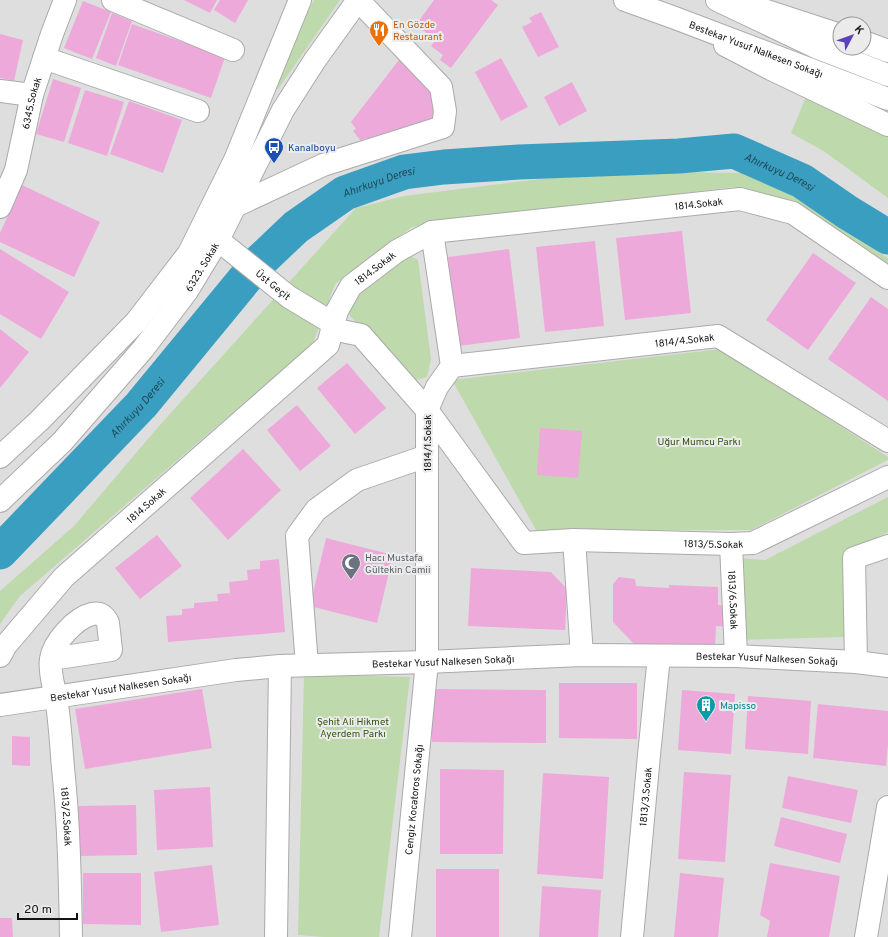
<svg xmlns="http://www.w3.org/2000/svg" width="888" height="937" font-family="Overpass,sans-serif">
  <style>
    .green { fill: #bed9ab }
    .lines { fill: none; stroke-linecap: round; stroke-linejoin: round }
    .river { stroke: #3a9ec0; stroke-width: 35 }
    .building { fill: #eea9db }
    .minor-casing { stroke: #aaaaab; stroke-width: 24 }
    .major-casing { stroke: #aaaaab; stroke-width: 24 }
    .minor { stroke: #fff; stroke-width: 22 }
    .major { stroke: #fff; stroke-width: 22 }
    .labels { text-anchor: middle; stroke-width: 4; stroke-linejoin: round; paint-order: stroke }
    .food-label { font-size: 10px; fill: #c56008; stroke: #ebebec; text-anchor: start }
    .street-label { font-size: 10px; fill: #131313; stroke: #ebebec }
    .transit-label { font-size: 10px; fill: #164399; stroke: #ebebec; text-anchor: start }
    .park-label { font-size: 10px; fill: #315306; stroke: #ebebec }
    .worship-label { font-size: 10px; fill: #5b616d; stroke: #ebebec; text-anchor: start }
    .culture-label { font-size: 10px; fill: #0d838f; stroke: #ebebec; text-anchor: start }
    .water-label { font-size: 11px; font-style: italic; fill: #1f4958; stroke: #ebebec }
  </style>
  <rect width="100%" height="100%" fill="#dededf"/>
  <g class="green">
    <path d="M314,0H340L278,89L270,86Z"/>
    <path d="M806,97L888,132V198L825,152L791,133Z"/>
    <path d="M603,171L745,173L786,186L840,226L888,258V272L783,201L733,187L412,227L335,284L313,343L20,596L0,624V591L74,526L159,426L356,208L404,196Z"/>
    <path d="M410,256L418,260L431,359L427,377L417,380L406,378L344,309L355,295Z"/>
    <path d="M721,349L888,457V460L751,530H536L452,380Z"/>
    <path d="M888,497V532L851,550L844,637L736,640L739,558L765,560Z"/>
    <path d="M304,674L410,677L379,937H324L298,935Z"/>
  </g>
  <g class="lines">
    <path class="river" id="s1" d="M0,552L141,405L258,263L296,227L345,193L404,172L444,167L519,162L679,156L734,151L802,181L847,212L888,237"/>
  </g>
  <g class="building">
    <path d="M184,0H217L210,13Z"/>
    <path d="M220,0H248L235,23L214,10Z"/>
    <path d="M434,0H491L498,5L451,68L440,60L443,55L431,46L436,40L416,25Z"/>
    <path d="M83,1L111,12L92,59L64,48Z"/>
    <path d="M541,12L559,47L538,57L522,27L532,22L529,18Z"/>
    <path d="M112,13L132,21L116,66L96,58Z"/>
    <path d="M132,24L225,57L211,98L118,65Z"/>
    <path d="M0,34L23,40L14,81L0,78Z"/>
    <path d="M402,56L410,57L443,115L370,144L365,138L361,141L353,131L356,129L351,122Z"/>
    <path d="M501,58L528,107L501,121L475,72Z"/>
    <path d="M53,79L81,88L64,142L36,134Z"/>
    <path d="M572,82L587,111L559,126L544,97Z"/>
    <path d="M85,90L124,102L107,156L68,143Z"/>
    <path d="M129,101L182,120L163,173L110,154Z"/>
    <path d="M22,185L100,222L74,277L0,242V233Z"/>
    <path d="M682,231L691,313L625,320L616,238Z"/>
    <path d="M595,241L604,326L545,332L536,247Z"/>
    <path d="M0,249L69,292L41,339L0,314Z"/>
    <path d="M509,249L520,338L459,346L448,257Z"/>
    <path d="M813,253L856,283L808,350L766,320Z"/>
    <path d="M871,297L888,309V401L828,359Z"/>
    <path d="M0,329L29,352L0,388Z"/>
    <path d="M347,363L386,408L355,434L317,388Z"/>
    <path d="M297,405L331,446L300,471L267,430Z"/>
    <path d="M540,428L582,431L578,478L537,475Z"/>
    <path d="M243,449L281,490L228,540L190,498Z"/>
    <path d="M157,535L182,566L140,599L115,568Z"/>
    <path d="M326,538L393,555L377,623L310,606Z"/>
    <path d="M279,559L285,632L168,642L166,616L182,615V609L194,608V603L218,601L217,594L230,593L229,582L248,580L247,570L260,569V561Z"/>
    <path d="M471,568L551,572L567,589L565,630L468,626Z"/>
    <path d="M619,577L635,579L636,586L669,588V585L718,587V605L730,606V627L716,626L715,648L634,644L613,622V584Z"/>
    <path d="M559,683H637V739L559,738Z"/>
    <path d="M202,689L212,748L85,769L75,709Z"/>
    <path d="M432,689L546,690V743L432,742Z"/>
    <path d="M682,690L735,694L731,754L678,750Z"/>
    <path d="M748,696L811,701L808,754L745,749Z"/>
    <path d="M818,704L888,711V745L886,766L813,758Z"/>
    <path d="M12,736L30,737V766L12,765Z"/>
    <path d="M440,769L504,770L503,854H440Z"/>
    <path d="M684,772L731,775L725,862L678,859Z"/>
    <path d="M543,773L609,777L603,879L537,874Z"/>
    <path d="M788,776L858,790L851,823L782,808Z"/>
    <path d="M210,787L213,847L157,850L154,790Z"/>
    <path d="M136,805L137,855L80,856L78,806Z"/>
    <path d="M781,817L847,834L840,863L774,846Z"/>
    <path d="M770,863L840,876L829,937H767L770,921L760,915Z"/>
    <path d="M212,865L219,925L161,932L154,872Z"/>
    <rect x="436" y="869" width="63" height="68"/>
    <path d="M83,873H141V925L83,924Z"/>
    <path d="M680,873L724,878L718,937H674Z"/>
    <path d="M542,886L601,890L598,937H539Z"/>
    <path d="M0,918H12L13,937H0Z"/>
  </g>
  <g class="lines">
    <g class="minor-casing">
      <g id="minor">
        <path d="M113,0L233,50"/>
        <path d="M736,1L840,35"/>
        <path d="M864,42L888,51"/>
        <path d="M725,45L771,69L888,125"/>
        <path d="M44,58L198,111"/>
        <path d="M0,91L32,95"/>
        <path id="s2" d="M0,207L16,170L32,95L52,34L65,0"/>
        <path d="M233,207L323,165L443,127L445,111L441,87L358,0"/>
        <path id="s3" d="M218,240L289,297L334,324"/>
        <path id="s4" d="M332,329L361,335L427,410L524,543L574,540L731,544L753,543L888,477"/>
        <path id="s5" d="M452,366L718,336L888,441"/>
        <path d="M0,457L39,421L136,322L189,253L235,160L300,0"/>
        <path id="s6" d="M0,501L62,442L143,349L187,291L218,240L283,110L315,60L358,0"/>
        <path d="M574,540L582,655"/>
        <path id="s7" d="M731,544L736,656"/>
        <path id="s8" d="M0,656L6,645L64,577L328,345L337,311L351,286L397,251L432,232L740,199L793,213L888,278"/>
        <path id="s9" d="M51,659L111,650L108,623C105,616 100,612 92,614C75,618 53,643 51,659C49,673 54,686 56,698C60,721 61,745 63,768C69,824 70,881 71,937"/>
        <path d="M856,662L854,558L888,546"/>
        <path d="M307,665L297,536L316,510L357,480L427,456"/>
        <path id="s10" d="M0,705L236,670L280,666L427,662L582,655L736,656L856,662L888,666"/>
        <path d="M276,937L280,666"/>
        <path id="s11" d="M400,937L427,662V410L437,387L452,366L432,232"/>
        <path id="s12" d="M632,937L649,755L659,656"/>
        <path d="M866,937L888,807"/>
      </g>
    </g>
    <g class="major-casing">
      <g id="major">
        <path id="s13" d="M625,0L675,18L888,99"/>
        <path d="M717,0L818,48L888,75"/>
      </g>
    </g>
    <use href="#minor" class="minor"/>
    <use href="#major" class="major"/>
  </g>
  <defs>
    <g id="restaurant-pin" transform="scale(1)"><path d="M0 17L-7.5 6A9.5 9.5 0 1 1 7.5 6Z" fill="#e8710a" stroke="#ebebec"/><path d="M-5-6h1v4h1v-4h1v4h1v-4h1v5L-1.5 .5V6h-2V.5L-5-1ZM5-6V6H3V1.5H1.5Q1.5-4 5-6Z" fill="#fff"/></g>
    <g id="bus-pin" transform="scale(1)"><path d="M0 17L-7.5 6A9.5 9.5 0 1 1 7.5 6Z" fill="#1a4fb4" stroke="#ebebec"/><path d="M-5-6H5V4H4V6H2V4H-2V6H-4V4H-5ZM-3.5-4V0h7V-4ZM-3.5 1.2v1.5H-2V1.2ZM2 1.2v1.5H3.5V1.2Z" fill="#fff"/></g>
    <g id="mosque-pin" transform="scale(1)"><path d="M0 17L-7.5 6A9.5 9.5 0 1 1 7.5 6Z" fill="#6b7280" stroke="#ebebec"/><path d="M3.5-4.9A6 6 0 1 0 3.5 4.9A5 5 0 1 1 3.5-4.9Z" fill="#fff"/></g>
    <g id="building-pin" transform="scale(1)"><path d="M0 17L-7.5 6A9.5 9.5 0 1 1 7.5 6Z" fill="#0f9aa8" stroke="#ebebec"/><path d="M-4-6H4V6H1V3H-1V6H-4ZM-2.5-4.3h1.7v1.8h-1.7ZM.8-4.3h1.7v1.8H.8ZM-2.5-1h1.7V.8h-1.7ZM.8-1h1.7V.8H.8Z" fill="#fff"/></g>
  </defs>
  <g fill-rule="evenodd">
    <use href="#restaurant-pin" x="379" y="30"/>
    <use href="#bus-pin" x="274" y="147"/>
    <use href="#mosque-pin" x="351" y="563"/>
    <use href="#building-pin" x="706" y="705"/>
  </g>
  <g class="labels">
    <g class="food-label">
      <text x="393" y="28">En Gözde<tspan x="393" dy="12">Restaurant</tspan></text>
    </g>
    <g class="street-label">
      <text dy="4" stroke="none"><textPath href="#s13" startOffset="140">Bestekar Yusuf Nalkesen Sokağı</textPath></text>
      <text dy="4" stroke="none"><textPath href="#s2" startOffset="109">6345.Sokak</textPath></text>
      <text dy="4" stroke="none"><textPath href="#s8" startOffset="883">1814.Sokak</textPath></text>
      <text dy="4" stroke="none"><textPath href="#s6" startOffset="310">6323. Sokak</textPath></text>
      <text dy="4" stroke="none"><textPath href="#s8" startOffset="547">1814.Sokak</textPath></text>
      <text dy="4" stroke="none"><textPath href="#s3" startOffset="71">Üst Geçit</textPath></text>
      <text dy="4" stroke="none"><textPath href="#s5" startOffset="234">1814/4.Sokak</textPath></text>
      <text transform="translate(427 443) rotate(-90)" y="4">1814/1.Sokak</text>
      <text dy="4" stroke="none"><textPath href="#s8" startOffset="211">1814.Sokak</textPath></text>
      <text dy="4" stroke="none"><textPath href="#s4" startOffset="484">1813/5.Sokak</textPath></text>
      <text dy="4" stroke="none"><textPath href="#s7" startOffset="56">1813/6.Sokak</textPath></text>
      <text dy="4" stroke="none"><textPath href="#s10" startOffset="770">Bestekar Yusuf Nalkesen Sokağı</textPath></text>
      <text dy="4" stroke="none"><textPath href="#s10" startOffset="446">Bestekar Yusuf Nalkesen Sokağı</textPath></text>
      <text dy="4" stroke="none"><textPath href="#s10" startOffset="122">Bestekar Yusuf Nalkesen Sokağı</textPath></text>
      <text dy="4" stroke="none"><textPath href="#s12" startOffset="141">1813/3.Sokak</textPath></text>
      <text dy="4" stroke="none"><textPath href="#s11" startOffset="138">Cengiz Kocatoros Sokağı</textPath></text>
      <text dy="4" stroke="none"><textPath href="#s9" startOffset="330">1813/2.Sokak</textPath></text>
    </g>
    <g class="transit-label">
      <text x="288" y="151">Kanalboyu</text>
    </g>
    <g class="park-label">
      <text x="699" y="445">Uğur Mumcu Parkı</text>
      <text x="353" y="725">Şehit Ali Hikmet<tspan x="353" dy="12">Ayerdem Parkı</tspan></text>
    </g>
    <g class="worship-label">
      <text x="365" y="561">Hacı Mustafa<tspan x="365" dy="12">Gültekin Camii</tspan></text>
    </g>
    <g class="culture-label">
      <text x="720" y="709">Mapisso</text>
    </g>
    <g class="water-label">
      <text dy="4" stroke="none"><textPath href="#s1" startOffset="943">Ahırkuyu Deresi</textPath></text>
      <text dy="4" stroke="none"><textPath href="#s1" startOffset="535">Ahırkuyu Deresi</textPath></text>
      <text dy="4" stroke="none"><textPath href="#s1" startOffset="199">Ahırkuyu Deresi</textPath></text>
    </g>
  </g>
  <g transform="translate(852 36) rotate(49)"><circle r="19" fill="#ebebec" stroke="#959595"/>
  <path d="M0-3L7 15L0 10L-7 15Z" fill="#5d41b9"/>
  <text y="-6" font-size="11" font-weight="bold" text-anchor="middle" fill="#131313">K</text>
  </g>
  <path d="M18 913v6h59v-6" fill="none" stroke="#131313" stroke-width="2"/>
  <text x="24" y="913" font-size="12" fill="#131313" stroke="#ebebec" stroke-width="3" paint-order="stroke">20 m</text>
</svg>
